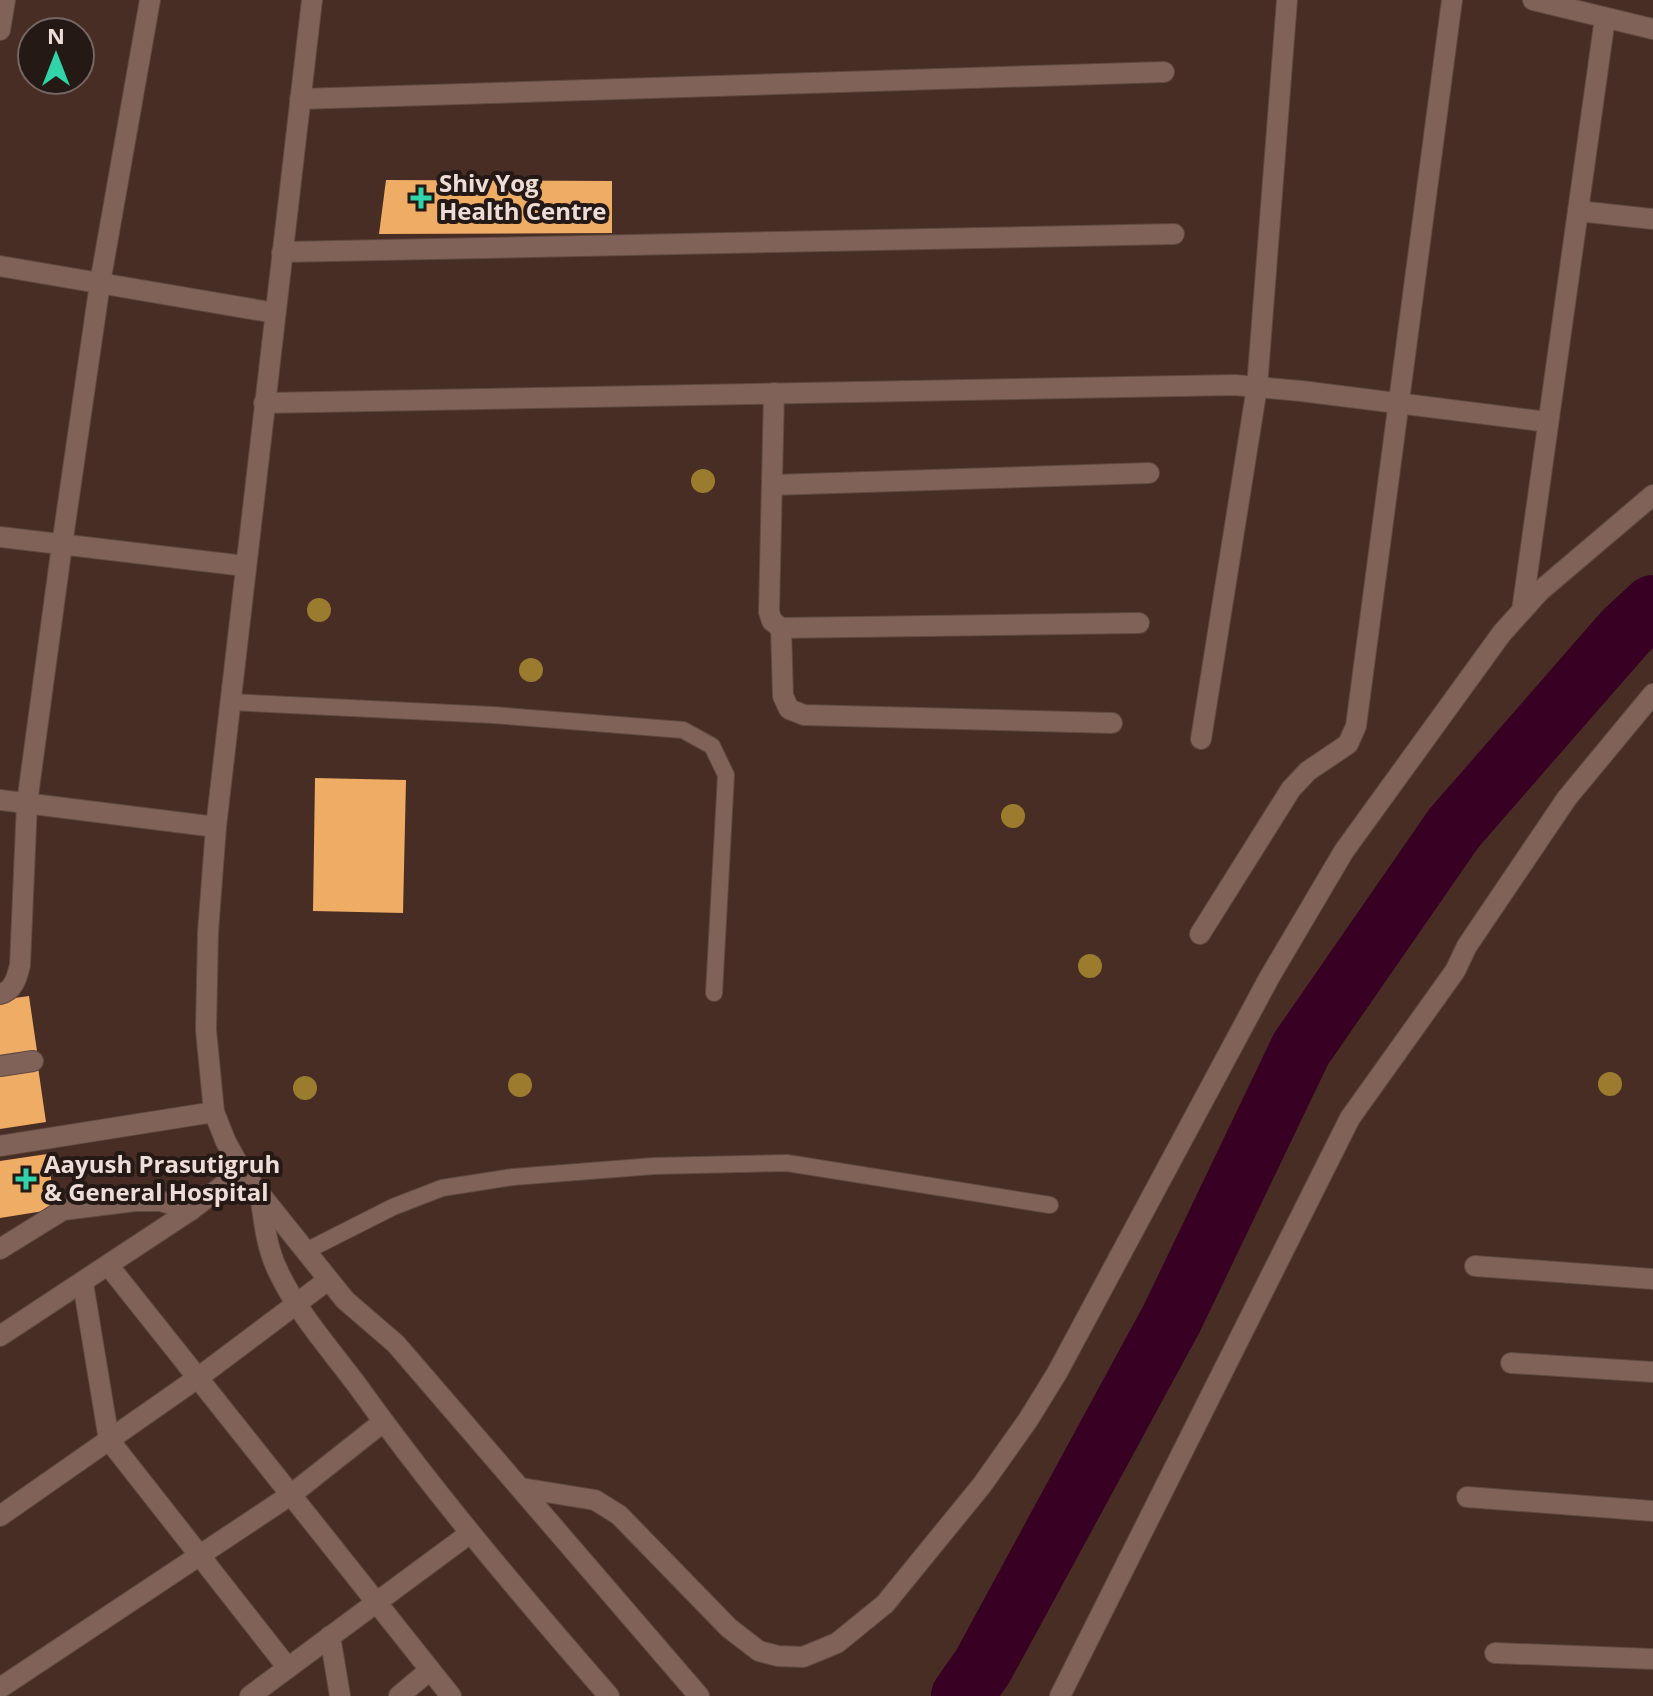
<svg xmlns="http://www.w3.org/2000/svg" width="1653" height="1696" font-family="'Open Sans',sans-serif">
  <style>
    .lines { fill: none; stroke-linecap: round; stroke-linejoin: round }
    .river { stroke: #380022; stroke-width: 62 }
    .building { fill: #efac65 }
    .service-casing { stroke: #5f4941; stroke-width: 18 }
    .minor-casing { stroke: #5f4941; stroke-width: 22 }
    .tertiary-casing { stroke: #5f4941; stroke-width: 22 }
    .service { stroke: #806258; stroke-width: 16 }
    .minor { stroke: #806258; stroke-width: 20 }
    .tertiary { stroke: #806258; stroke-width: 20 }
    .tree { fill: #9b7b2e }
    .poi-dot { fill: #31d4a9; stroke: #251915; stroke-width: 3 }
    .labels { text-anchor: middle; stroke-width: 8; stroke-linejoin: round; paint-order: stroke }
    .poi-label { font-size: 24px; font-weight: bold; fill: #eeddd7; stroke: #251915; text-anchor: start }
  </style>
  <rect width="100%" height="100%" fill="#472d24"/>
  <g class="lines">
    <path class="river" d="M962,1696L983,1666L1172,1318L1301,1049L1454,828L1625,632L1653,606"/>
  </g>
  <g class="building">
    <path d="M386,180L612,181V233L379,234Z"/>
    <path d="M315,778L406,780L403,913L313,911Z"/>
    <path d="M29,996L37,1051L0,1057V1000Z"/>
    <path d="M38,1067L46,1122L0,1129V1072Z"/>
    <path d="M47,1154L56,1209L0,1218V1161Z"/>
  </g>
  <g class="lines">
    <g class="service-casing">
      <g id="service">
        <path d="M230,702L493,715L683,730L712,746L726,775L714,993"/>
        <path d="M306,1251L393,1207L442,1188L513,1177L654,1166L787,1163L1050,1205"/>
      </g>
    </g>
    <g class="minor-casing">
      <g id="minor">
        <path d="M1533,0L1653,29"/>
        <path d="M0,30L5,0"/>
        <path d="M300,99L1164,72"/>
        <path d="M1578,211L1653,219"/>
        <path d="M282,252L1174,234"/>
        <path d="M0,266L275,313"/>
        <path d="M774,393L769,612L772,621L781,628L1139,623"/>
        <path d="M264,403L1235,385L1301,391L1548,422"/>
        <path d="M772,485L1149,473"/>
        <path d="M0,537L245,566"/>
        <path d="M1522,611L1605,18"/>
        <path d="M781,628L783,696L789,709L804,715L1112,723"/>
        <path d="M1201,739L1257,387L1287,0"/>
        <path d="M0,800L216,827"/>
        <path d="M1200,934L1291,789L1308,771L1348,744L1356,726L1452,0"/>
        <path d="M0,994C14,991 17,977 20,965L27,803L62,545L100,283L150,0"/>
        <path d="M0,1066L33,1061"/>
        <path d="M0,1146L214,1112"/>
        <path d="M260,1194C264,1220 266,1247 278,1271C297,1312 330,1349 357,1385C435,1494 521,1595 609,1696"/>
        <path d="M0,1249L63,1210L135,1201H160L191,1210"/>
        <path d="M108,1265L451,1696"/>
        <path d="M1475,1266L1653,1279"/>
        <path d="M83,1283L109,1440L288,1668"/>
        <path d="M0,1336L191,1210L242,1171"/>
        <path d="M1511,1363L1653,1372"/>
        <path d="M521,1488L595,1500L619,1515L729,1628L759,1651L778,1656L803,1657L837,1643L885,1604L982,1485L1028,1420L1057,1373L1269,978L1344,851L1502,633L1540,591L1653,495"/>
        <path d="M1467,1497L1653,1511"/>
        <path d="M0,1516L199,1377L328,1280"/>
        <path d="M330,1636L340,1696"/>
        <path d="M1495,1653L1653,1659"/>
        <path d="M0,1688L292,1494L383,1422"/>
        <path d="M250,1696L469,1534"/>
        <path d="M399,1696L430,1670"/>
        <path d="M1060,1696L1350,1118L1455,971L1467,946L1567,798L1653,694"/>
      </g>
    </g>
    <g class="tertiary-casing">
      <path id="tertiary" d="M312,0L216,827L208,932L206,1030L214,1112L226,1142L242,1171L260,1194L345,1300L396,1344L699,1696"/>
    </g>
    <use href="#service" class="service"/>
    <use href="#minor" class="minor"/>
    <use href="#tertiary" class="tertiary"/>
  </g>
  <g class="tree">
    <circle cx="703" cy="481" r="12"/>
    <circle cx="319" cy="610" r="12"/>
    <circle cx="531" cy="670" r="12"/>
    <circle cx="1013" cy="816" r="12"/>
    <circle cx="1090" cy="966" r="12"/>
    <circle cx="1610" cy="1084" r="12"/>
    <circle cx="520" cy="1085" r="12"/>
    <circle cx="305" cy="1088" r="12"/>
  </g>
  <g class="poi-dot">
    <path d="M417 186h8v8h8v8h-8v8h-8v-8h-8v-8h8z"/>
    <path d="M22 1167h8v8h8v8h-8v8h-8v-8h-8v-8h8z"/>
  </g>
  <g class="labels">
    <g class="poi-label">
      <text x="439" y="192">Shiv Yog<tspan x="439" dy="28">Health Centre</tspan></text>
      <text x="44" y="1173">Aayush Prasutigruh<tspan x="44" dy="28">&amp; General Hospital</tspan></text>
    </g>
  </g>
  <g transform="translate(56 56)"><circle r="38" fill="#251915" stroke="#756763" stroke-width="2"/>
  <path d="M0-6L14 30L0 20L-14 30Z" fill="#31d4a9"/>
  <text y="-12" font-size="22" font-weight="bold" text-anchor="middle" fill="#eeddd7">N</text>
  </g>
</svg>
